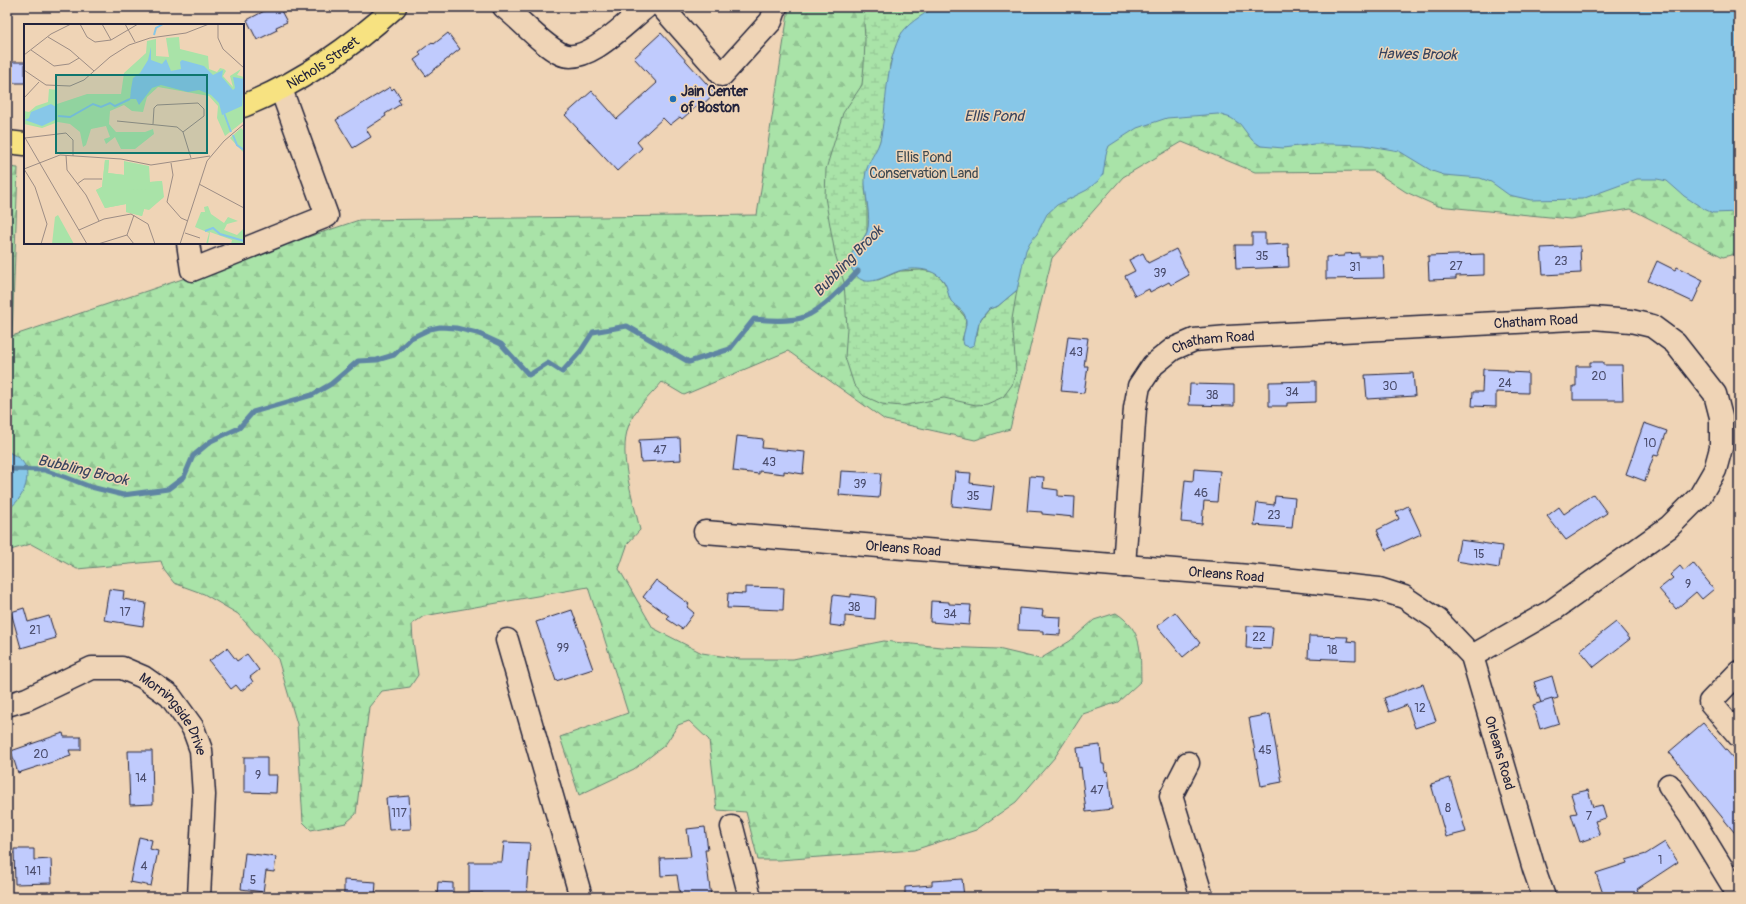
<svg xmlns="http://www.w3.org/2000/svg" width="1746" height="904" font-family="Pangolin,sans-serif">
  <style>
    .forest { fill: url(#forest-firs); stroke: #668272 }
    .wetland { fill: url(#wetland-marsh); stroke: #668272 }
    .water { fill: #87c7e8; stroke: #5f85a3 }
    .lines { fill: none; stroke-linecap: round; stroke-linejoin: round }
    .stream { stroke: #5f85a3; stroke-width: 5 }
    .building { fill: #c0cbfd; stroke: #22223b }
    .minor-casing { stroke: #22223b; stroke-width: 25 }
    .major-casing { stroke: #22223b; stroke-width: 25 }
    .minor { stroke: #efd4b6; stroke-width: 22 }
    .major { stroke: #f7e281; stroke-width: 22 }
    .poi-dot { fill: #1f6fb2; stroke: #efd4b6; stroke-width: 1.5 }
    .labels { text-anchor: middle; stroke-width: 3; stroke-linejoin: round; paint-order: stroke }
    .number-label { font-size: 12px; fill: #4a4c6c }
    .street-label { font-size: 14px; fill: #22223b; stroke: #efd4b6 }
    .poi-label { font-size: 14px; font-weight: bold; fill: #22223b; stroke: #efd4b6; text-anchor: start }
    .park-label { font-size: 14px; fill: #3d4951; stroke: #efd4b6 }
    .water-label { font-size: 15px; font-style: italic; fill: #36435e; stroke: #efd4b6 }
    .inset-river { fill: none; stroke: #87c7e8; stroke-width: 2 }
    .inset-road { fill: none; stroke: #9d8d85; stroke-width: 1 }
    .view { fill: #0f766e; fill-opacity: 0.15; stroke: #0f766e; stroke-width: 2 }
    .inset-edge { fill: none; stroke: #22223b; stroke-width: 2 }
  </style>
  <defs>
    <pattern id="forest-firs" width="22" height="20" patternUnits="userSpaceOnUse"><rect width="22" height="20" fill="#a9e3a8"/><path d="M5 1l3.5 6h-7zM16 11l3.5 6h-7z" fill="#91c292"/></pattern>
    <pattern id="wetland-marsh" width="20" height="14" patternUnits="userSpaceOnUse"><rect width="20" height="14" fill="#a9e3a8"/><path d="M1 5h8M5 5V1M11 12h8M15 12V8" fill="none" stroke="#91c292"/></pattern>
  </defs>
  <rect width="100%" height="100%" fill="#efd4b6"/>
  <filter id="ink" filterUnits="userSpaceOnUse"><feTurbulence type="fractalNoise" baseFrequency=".025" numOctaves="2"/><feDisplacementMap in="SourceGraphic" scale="8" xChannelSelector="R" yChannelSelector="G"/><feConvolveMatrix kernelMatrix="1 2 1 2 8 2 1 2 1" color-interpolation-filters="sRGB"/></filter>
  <g filter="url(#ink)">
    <path class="forest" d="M789,7H1739V253L1723,257L1631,209L1570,219L1437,206L1406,192L1374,171L1255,172L1182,142L1123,177L1052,258L1010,429L975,440L885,420L788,351L684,395L662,382C654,392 637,407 632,418C615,449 633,497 640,530L628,543L619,569L653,628L702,653L740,659H793L884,641L941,647L998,649L1040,659L1070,641L1094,620L1116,613C1144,631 1140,652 1141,681L1118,702L1083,714L1055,757L1016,802L976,830L914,850L779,860H758L746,812L717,810L709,740L689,721L678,725L665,745L634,769L579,795L560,737L628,713L588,587L424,616L412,624L413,641L418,675L410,687L382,691L369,707L356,814L346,823L311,830L303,822L297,724L278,659L238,614L204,594L174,583L164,570L161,561L77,569L31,544L7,551V167L18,168L12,336L359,220L757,215Z"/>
    <path class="wetland" d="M863,7H935L900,36L890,64L887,102L881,138L865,189L867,202V232L850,261L855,275L878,280L900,271L921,270L933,272L941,278L946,285L950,299L965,317L966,326L962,340L977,335L979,323L989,309L998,306L1017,290L1012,319L1016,371L1012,385L1003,397L987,404L976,405L944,398L901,406L882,404L864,396L854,385L845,357L847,328L844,282L835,254L825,197L826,169L843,113L862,85L864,65L865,39Z"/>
    <g class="water">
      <path d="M935,7H1739V212L1713,213L1704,209L1684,196L1667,181L1657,179H1637L1582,199L1531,200L1509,195L1491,182L1480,178L1444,175L1432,171L1399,151L1364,145L1331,144H1314L1283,148L1261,146L1252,140L1240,124L1231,118L1218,114L1167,118L1137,128L1109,146L1106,154L1103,174L1098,181L1087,190L1057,205L1047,214L1037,234L1030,242L1026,250L1017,290L998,306L989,309L984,315L979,323L974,345L969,347L964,345C960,335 969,327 965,316C963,310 955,306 951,301C947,294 948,285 942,279C932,268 912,267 899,271C886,275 866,290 855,274C840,254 861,247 867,232C872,217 864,193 865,178C866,161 879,151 881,136C887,103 885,68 899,38C905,24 923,15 935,7Z"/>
      <path d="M7,450C11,454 18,457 22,461C34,475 22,503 7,509Z"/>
    </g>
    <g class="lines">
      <path class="stream" d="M7,469L44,470L65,477L91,487L123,495L168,489L184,477L193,456L211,441L239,428L253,412L312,395L331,384L358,361L377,360L394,355L411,338L430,329L440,327L456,328L477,333L501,344L529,375L548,363L562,372L580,352L593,332L627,326L689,362L730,349L754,319C769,320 786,322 801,318C819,313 846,285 858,271"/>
    </g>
    <g class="building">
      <path d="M272,7H279L287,22L276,27L277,30L257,40L247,20Z"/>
      <path d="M448,33L460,49L426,76L414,60L421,55L419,52L432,42L434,44Z"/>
      <path d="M661,33L715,93L699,108L697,106L682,119L680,117L670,125L663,118L637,142L642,148L617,171L565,115L592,91L617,119L657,83L634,58Z"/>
      <rect x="7" y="62" width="18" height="21"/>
      <path d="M390,87L392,90L394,88L401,99L398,100L401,104L385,114L386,116L366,129L371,137L353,148L336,120Z"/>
      <path d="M1252,233H1265V245L1288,244L1289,267L1236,269L1235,245H1252Z"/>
      <path d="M1580,246L1581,273L1543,275L1541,248Z"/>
      <path d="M1176,249L1189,275L1171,285L1169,282L1150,292L1149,289L1135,296L1125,276L1135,271L1129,260L1143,253L1148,263Z"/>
      <path d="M1359,253V256H1383L1384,278L1326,279V257L1344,256V254Z"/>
      <path d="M1484,254V275L1456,276V279L1429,280L1428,256Z"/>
      <path d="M1657,261L1675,270L1677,267L1703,280L1693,302L1648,281Z"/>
      <path d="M1068,336L1088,338L1084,366H1088L1084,393L1061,391Z"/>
      <path d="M1590,362H1603V365H1622L1623,400H1573V386H1576V366H1590Z"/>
      <path d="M1483,369L1508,370V372L1528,373V393L1496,392V407L1472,406L1473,392H1482Z"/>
      <path d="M1413,373L1415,396L1367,399L1365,375Z"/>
      <path d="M1316,381V402L1287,403V406H1269V382Z"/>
      <path d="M1190,384L1234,385V406L1189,405Z"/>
      <path d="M1644,423L1667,431L1658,456L1654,455L1645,481L1626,474Z"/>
      <path d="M737,436L763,439L762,448L805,452L803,474L784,471V474L759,471V474L733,471Z"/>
      <path d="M680,438L681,460L641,462L639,440Z"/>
      <path d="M1194,469L1220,471L1217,502L1204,501L1202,524L1181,522L1185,480L1193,481Z"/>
      <path d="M841,471L881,473L879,498L839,495Z"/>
      <path d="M955,472L971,473L970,483L994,486L991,510L952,506Z"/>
      <path d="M1030,476L1044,477L1043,488L1058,490V496L1075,497L1074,517L1042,514V512L1027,511Z"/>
      <path d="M1593,494L1607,513L1566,540L1547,516L1559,507L1564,514Z"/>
      <path d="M1275,496L1295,498L1292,528L1254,525L1257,503L1274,505Z"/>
      <path d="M1408,506L1421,534L1386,550L1377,530L1399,519L1396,512Z"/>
      <path d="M1460,540L1502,546L1499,568L1456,561Z"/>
      <path d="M1693,563L1714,589L1702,599L1696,592L1676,609L1659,589L1673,578L1670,575L1680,566L1684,571Z"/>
      <path d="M656,580L689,604L687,607L694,613L682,629L667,619L669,616L643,597Z"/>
      <path d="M745,587L784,588L783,610L727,608L728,593L745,594Z"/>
      <path d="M109,589L124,591L123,599L146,603L143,626L104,620Z"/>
      <path d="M851,594L876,597L875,619L845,616V627L830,625L833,595L851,597Z"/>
      <path d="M931,601L949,602V604L971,605L969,625L930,622Z"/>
      <path d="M24,608L28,622L49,616L56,638L21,648L11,612Z"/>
      <path d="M1019,608L1043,610L1042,616L1061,617L1060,635L1043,634V631L1018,630Z"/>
      <path d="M572,610L593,669L556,681L536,622Z"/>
      <path d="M1175,612L1200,643L1183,657L1157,626Z"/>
      <path d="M1616,622L1630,639L1594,667L1580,650Z"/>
      <path d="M1247,626L1273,627L1271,649L1246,648Z"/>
      <path d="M1309,636L1348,637L1347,641L1356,642V660L1308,658Z"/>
      <path d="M227,648L237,661L247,654L259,670L250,677L253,682L241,691L236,685L231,689L209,661Z"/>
      <path d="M1552,676L1558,698L1541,703L1534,682Z"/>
      <path d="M1423,684L1436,721L1415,728L1407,705L1389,712L1384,698Z"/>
      <path d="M1552,699L1559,723L1540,729L1533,705Z"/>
      <path d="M1270,714L1282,782L1261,786L1249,718Z"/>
      <path d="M1703,723L1739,765V838L1669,752Z"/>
      <path d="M63,733L64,737H81V750H69L71,756L18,773L11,751Z"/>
      <path d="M1100,745L1102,764H1104L1105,772L1108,771L1112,809L1086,812L1081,767L1079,768L1077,748Z"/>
      <path d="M128,751H152L153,804L130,805Z"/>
      <path d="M244,757H267V775H277L276,793L244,792Z"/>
      <path d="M1450,778L1466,832L1446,837L1431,784Z"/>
      <path d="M1588,790L1593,807L1602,805L1606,818L1595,821L1600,835L1580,842L1571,814L1577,813L1571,794Z"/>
      <path d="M409,796L411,829L389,830L386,798Z"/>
      <path d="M705,827L708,850H705L711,897H686V895H680L677,875L661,876L660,858L691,857L687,829Z"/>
      <path d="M139,837L152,840L150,849L158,851L151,886L130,882Z"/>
      <path d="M504,842L530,843L526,897H483V893H469V862H502Z"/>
      <path d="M1665,842L1678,862L1637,889L1640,897H1604L1596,873L1627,863L1626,860L1646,854Z"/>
      <path d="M14,849H34V860L51,859L52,883L15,884Z"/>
      <path d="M245,853L276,857L274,872L266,871L263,892L241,889Z"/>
      <path d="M962,879L964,897H905V887L932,885V881Z"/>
      <path d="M344,880L376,882L375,897H344Z"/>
      <path d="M438,882L453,883V897H437Z"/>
    </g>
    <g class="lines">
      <g class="minor-casing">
        <g id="minor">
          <path d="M504,7C522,21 541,44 561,54C586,66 627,22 646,7"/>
          <path d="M662,7L722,75L771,21L776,7"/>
          <path d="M188,243L192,270L327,216L281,89"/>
          <path id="s1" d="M705,532L1274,578L1379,589L1404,597L1438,620L1472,656L1534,869L1544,897"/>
          <path id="s2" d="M1124,566L1135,408L1139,386L1153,365L1173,349L1194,340L1228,337L1593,318L1631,321L1652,326L1675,343L1715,394L1721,417V448L1715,470L1700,496L1669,527L1553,610L1472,656"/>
          <path d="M507,640L581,897"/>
          <path d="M1739,672L1710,702L1739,736"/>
          <path id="s3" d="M7,705L27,699L92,668H122L143,677L170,696L193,728L201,750L204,795L199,897"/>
          <path d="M1188,763L1171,796L1202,897"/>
          <path d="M1669,785L1691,817L1739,896"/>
          <path d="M732,827L750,897"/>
        </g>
      </g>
      <g class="major-casing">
        <g id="major">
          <path id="s4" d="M243,106C300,83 349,49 395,7"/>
          <path d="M7,142L25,144"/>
        </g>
      </g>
      <use href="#minor" class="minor"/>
      <use href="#major" class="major"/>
    </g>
  </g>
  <circle class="poi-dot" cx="673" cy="99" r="4"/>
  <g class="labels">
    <g class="number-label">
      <text x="1262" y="260">35</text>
      <text x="1561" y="265">23</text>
      <text x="1456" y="270">27</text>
      <text x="1355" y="271">31</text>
      <text x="1160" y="277">39</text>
      <text x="1076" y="356">43</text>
      <text x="1599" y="380">20</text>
      <text x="1505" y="387">24</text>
      <text x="1390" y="390">30</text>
      <text x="1292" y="396">34</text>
      <text x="1212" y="399">38</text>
      <text x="1650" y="447">10</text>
      <text x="660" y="454">47</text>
      <text x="769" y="466">43</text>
      <text x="860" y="488">39</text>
      <text x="1201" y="497">46</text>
      <text x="973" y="500">35</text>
      <text x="1274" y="519">23</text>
      <text x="1479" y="558">15</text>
      <text x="1688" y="588">9</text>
      <text x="854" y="611">38</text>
      <text x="125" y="616">17</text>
      <text x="950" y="618">34</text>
      <text x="35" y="634">21</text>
      <text x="1259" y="641">22</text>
      <text x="563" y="652">99</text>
      <text x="1332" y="654">18</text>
      <text x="1420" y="712">12</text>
      <text x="1265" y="754">45</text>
      <text x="41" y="758">20</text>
      <text x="258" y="779">9</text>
      <text x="141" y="782">14</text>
      <text x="1097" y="794">47</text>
      <text x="1448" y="812">8</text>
      <text x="399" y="817">117</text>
      <text x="1589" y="820">7</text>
      <text x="1660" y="864">1</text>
      <text x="144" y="870">4</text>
      <text x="33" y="875">141</text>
      <text x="253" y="884">5</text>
    </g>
    <g class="street-label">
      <text dy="5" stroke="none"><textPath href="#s4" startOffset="91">Nichols Street</textPath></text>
      <text dy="5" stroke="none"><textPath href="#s2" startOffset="597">Chatham Road</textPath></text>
      <text dy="5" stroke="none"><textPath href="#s2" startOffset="273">Chatham Road</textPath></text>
      <text dy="5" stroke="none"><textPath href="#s1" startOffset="199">Orleans Road</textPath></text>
      <text dy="5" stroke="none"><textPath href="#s1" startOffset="523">Orleans Road</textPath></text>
      <text dy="5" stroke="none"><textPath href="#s3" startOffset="195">Morningside Drive</textPath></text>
      <text dy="5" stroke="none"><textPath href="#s1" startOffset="894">Orleans Road</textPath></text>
    </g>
    <g class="poi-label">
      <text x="681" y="96">Jain Center<tspan x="681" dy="16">of Boston</tspan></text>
    </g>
    <g class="park-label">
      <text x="924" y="162">Ellis Pond<tspan x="924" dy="16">Conservation Land</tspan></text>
    </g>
    <g class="water-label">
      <text transform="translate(1417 54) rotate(1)" y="5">Hawes Brook</text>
      <text x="994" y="121">Ellis Pond</text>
      <text transform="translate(848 261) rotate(-46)" y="5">Bubbling Brook</text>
      <text transform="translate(83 470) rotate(13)" y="5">Bubbling Brook</text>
    </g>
  </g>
  <g transform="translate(24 24)">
    <rect width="220" height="220" fill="#efd4b6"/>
    <path d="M217,104L220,107V129L206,114ZM81,136H85L84,149L100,151V137L125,142L126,158L138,157L139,174L120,185L118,192L102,188V180L81,184L72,166L78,163Z" fill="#a9e3a8"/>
    <path d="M155,13L156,25L184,32L185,45L193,48L196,44L200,45L202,47L199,52L209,63L206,52L217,45L213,51L220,53V97L201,112L193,94L194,82L185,72L134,63L123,73L119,88L108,87L100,81L86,87L85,100L92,108H121L129,105L130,110L111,125H97L91,113L82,120L80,115L86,113L82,102L67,105L62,121L59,123L56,108L46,100L34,98L18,104L0,100V87L5,88L12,82L24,78L25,65L33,66V80L63,70H97L100,49L122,29L123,17L132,15V32L145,33L142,14ZM81,136H85L84,149L101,151V163L104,166L127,165L126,158L138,157L140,173L125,186L120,185L118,192L102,188V180L81,184L72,166L78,163ZM184,182L187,190L200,199L204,193L214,197L203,200L200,206L213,211L220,204V220H207L208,216L186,208L184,220H182L185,209L171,203L177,188H181L180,183ZM34,191L50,220H28L31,193Z" fill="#a9e3a8"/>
    <path d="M112,45H118L109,57L105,73L113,75L115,80L120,76L117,86L105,84L103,68L106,51Z" fill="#a9e3a8"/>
    <path d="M127,23V36L138,40L142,35L147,47L157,45L156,38L158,36L180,42L189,51L199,46L198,53L209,66L211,64L209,53L220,55L218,82L198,91L195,79L187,71L175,66L164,68L137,61L128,64L115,81L112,75H106L107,65L109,54L116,49L124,36ZM27,80L32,83L33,95L18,102L1,96L5,94L7,88Z" fill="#87c7e8"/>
    <path class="inset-river" d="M130,11L132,4L139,0M200,89L207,108M34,92L46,93L69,80L77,83L86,79L91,82L106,75M209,111L213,121L220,126M181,207L189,204L196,210L220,217"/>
    <path class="inset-road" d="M56,0L63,13L71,18L87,16L114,0M78,0L87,16M101,0L111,18M194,0V14L199,25L220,44M24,13L46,26L70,47M7,26L30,42L45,40L55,34M0,31L27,10L47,0M0,46L22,61L46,62L60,56L86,33L105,21L126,14L162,9L185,0M0,74L15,58M93,97L153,103L159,108L167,134M129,100L130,84L133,81L174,79L180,85V92L159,108M0,112L63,220M1,114L42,109L49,116V132M42,131L43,146L62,171L75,197M147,139L149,151L143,178L157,194L164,197M0,145L36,131L97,135L127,141L186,132M0,145L11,163L23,200L17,220M53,160L60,155H78M175,160L220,184M55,206L80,195L107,190L124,200L131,220M161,209L176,214M103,211L110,191M74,220L103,211L110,220M156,220L183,137L200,117L220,100"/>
    <path class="view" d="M32,51H183V129H32Z"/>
    <rect width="220" height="220" class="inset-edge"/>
  </g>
  <rect width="1746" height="904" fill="none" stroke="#efd4b6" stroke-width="24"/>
  <rect x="12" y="12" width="1722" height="880" fill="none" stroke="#22223b" stroke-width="1.5" filter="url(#ink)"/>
</svg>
